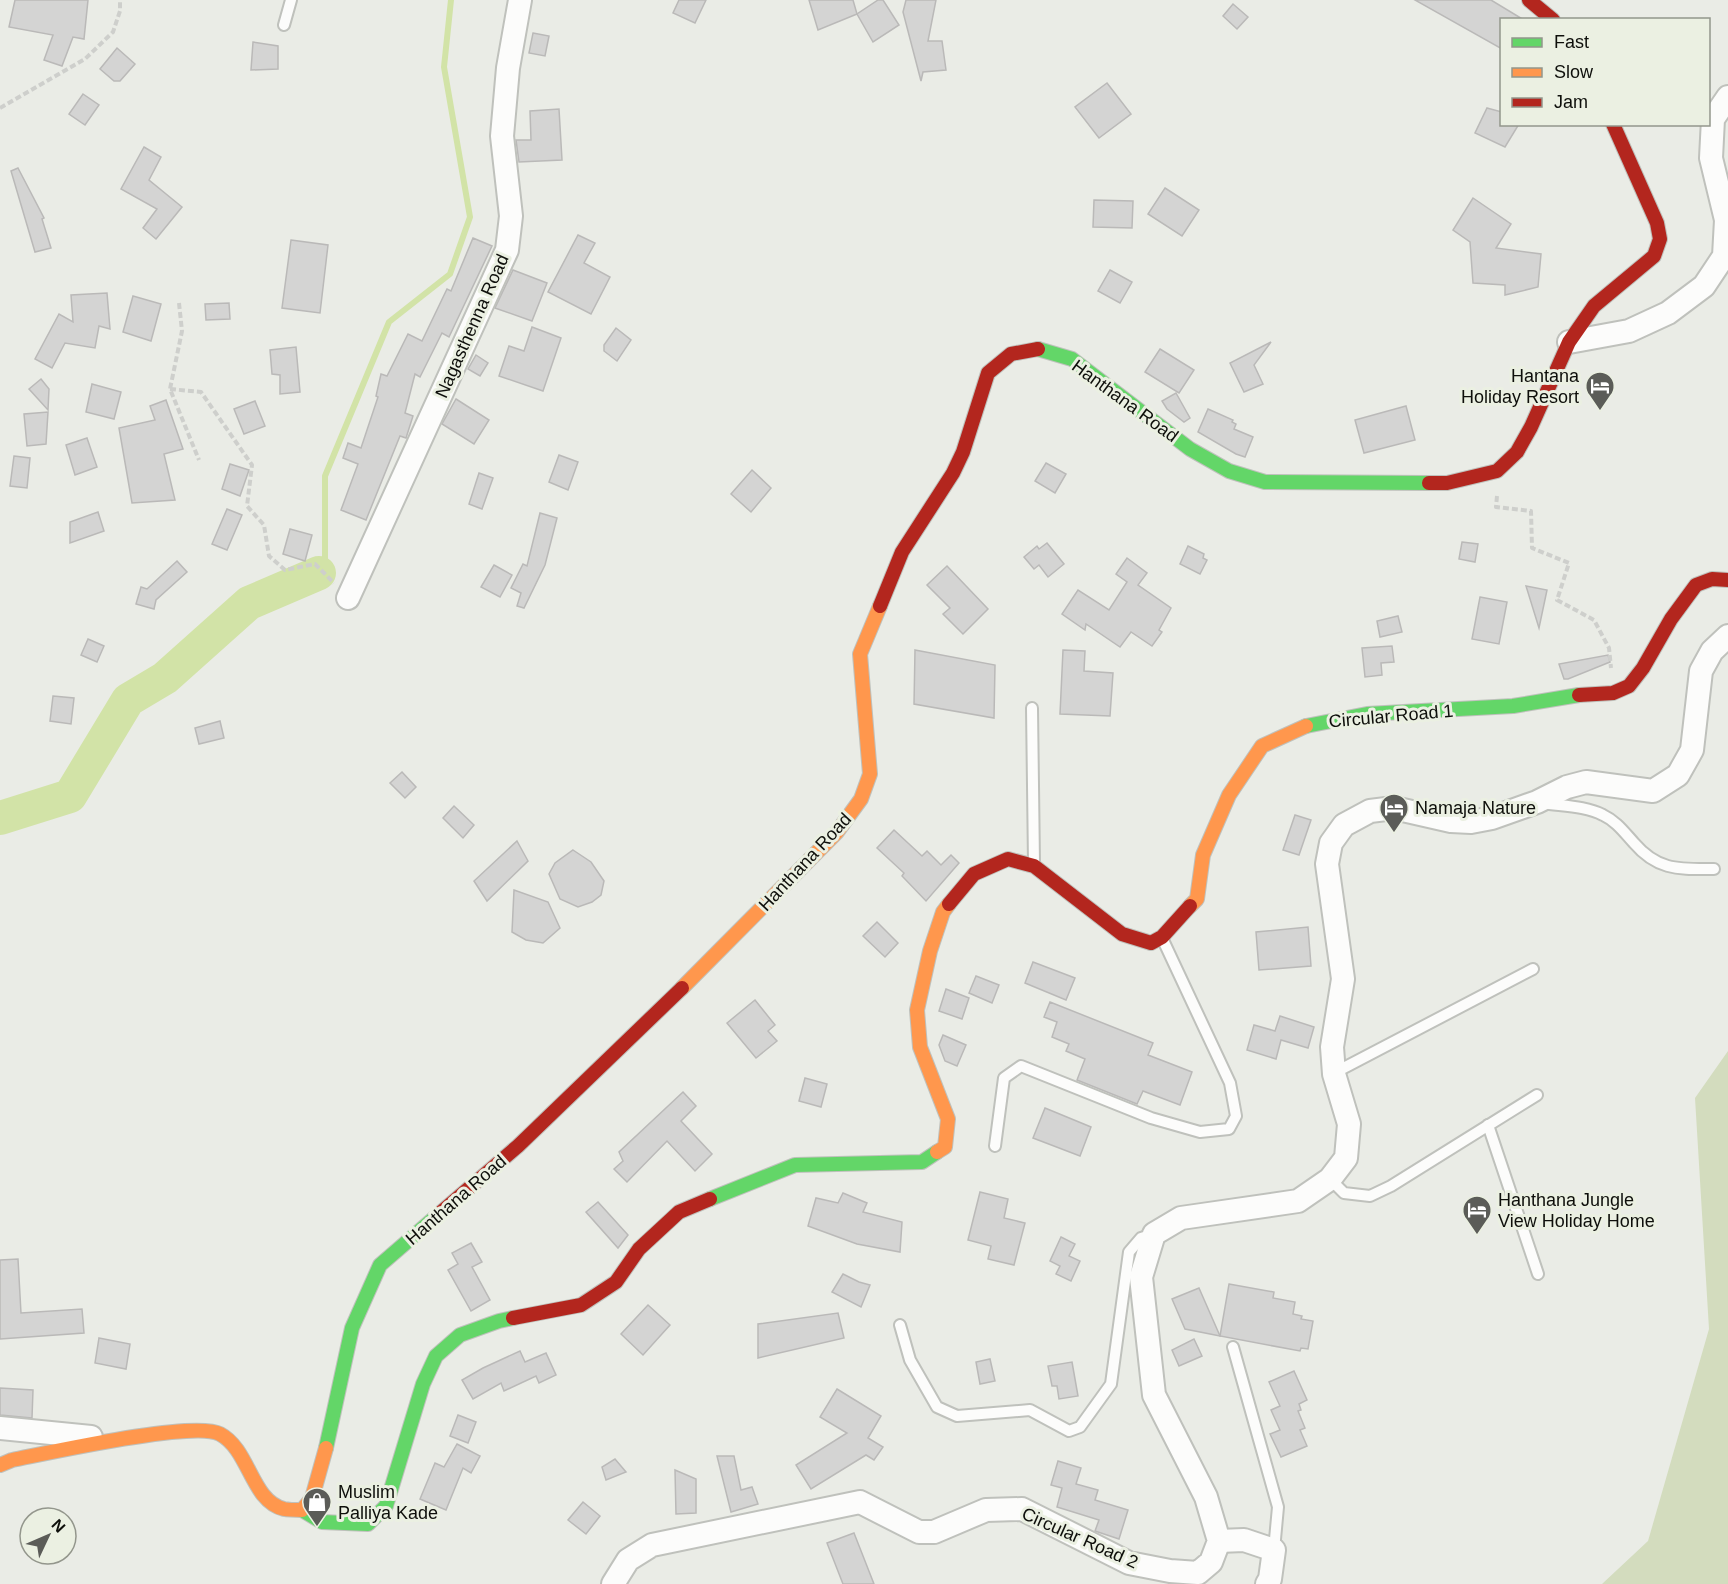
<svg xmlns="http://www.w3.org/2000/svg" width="1728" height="1584" font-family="Arial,sans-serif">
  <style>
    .green { fill: #d3dcbe }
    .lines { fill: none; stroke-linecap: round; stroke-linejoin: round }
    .stream { stroke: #d2e3a7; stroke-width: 6 }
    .river { stroke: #d2e3a7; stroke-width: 34 }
    .building { fill: #d4d4d3; stroke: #bab9b8; stroke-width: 1.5 }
    .lane-casing { stroke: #bfc1bc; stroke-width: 14 }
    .street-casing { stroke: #bfc1bc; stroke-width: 26 }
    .fast-casing { stroke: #bfc1bc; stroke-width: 16 }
    .slow-casing { stroke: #bfc1bc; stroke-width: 16 }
    .jam-casing { stroke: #bfc1bc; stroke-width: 16 }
    .path { stroke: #cecfcc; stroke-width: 4; stroke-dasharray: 6 3; stroke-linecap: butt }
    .lane { stroke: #fcfcfb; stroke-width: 10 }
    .street { stroke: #fcfcfb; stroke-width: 22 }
    .fast { stroke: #63d668; stroke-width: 14 }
    .slow { stroke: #ff974d; stroke-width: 14 }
    .jam { stroke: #b3261e; stroke-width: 14 }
    .labels { text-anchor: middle; stroke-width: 6; stroke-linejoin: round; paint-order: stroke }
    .street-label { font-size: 18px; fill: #0e0f0b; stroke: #ebf0e2 }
    .poi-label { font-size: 18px; fill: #0e0f0b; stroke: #ebf0e2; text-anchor: start }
  </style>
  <rect width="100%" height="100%" fill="#eaece6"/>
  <path class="green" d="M1728,1051V1584H1602L1648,1541L1709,1329L1695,1098Z"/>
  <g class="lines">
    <path class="stream" d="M325,563V476L389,322L450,274L470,217L444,67L451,0"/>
    <path class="river" d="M0,818L70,796L128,700L165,678L249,603L319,573"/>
  </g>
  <g class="building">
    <path d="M15,0H88L84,39L73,37L62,66L44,60L53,35L9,27Z"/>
    <path d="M679,0H706L695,23L673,13Z"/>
    <path d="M809,0H853L857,14L818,30Z"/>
    <path d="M878,0H883L899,25L873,42L857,14Z"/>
    <path d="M906,0H936L928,41H942L946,70L923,72L921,81L903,12Z"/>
    <path d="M1415,0H1491L1524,20H1502V49Z"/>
    <path d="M1233,4L1248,17L1237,29L1223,16Z"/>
    <path d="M533,33L549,36L545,56L529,53Z"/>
    <path d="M253,42L278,46V69L251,70Z"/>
    <path d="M117,48L135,64L120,81H114L100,69Z"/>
    <path d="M1107,83L1131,114L1099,138L1075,107Z"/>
    <path d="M83,94L99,105L85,125L69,114Z"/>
    <path d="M1487,108L1502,112V124H1519L1505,147L1475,133Z"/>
    <path d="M559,109L562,160L519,162L516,140H531L530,111Z"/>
    <path d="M144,147L161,157L149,180L182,207L156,239L143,228L157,209L121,189Z"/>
    <path d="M18,168L44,218L42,219L51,248L35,252L11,171Z"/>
    <path d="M1165,188L1199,210L1182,236L1148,214Z"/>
    <path d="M1473,198L1511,224L1496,248L1541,254L1538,287L1505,295V285L1473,283L1470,242L1453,230Z"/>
    <path d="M1094,200L1133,201L1132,228L1093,227Z"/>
    <path d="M578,235L595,243L584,263L610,277L591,314L548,292Z"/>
    <path d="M473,238L492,246L449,337L442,333L420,377L415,374L405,413L413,416L406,438L400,436L366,520L341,510L358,464L343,458L348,443L361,448L378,397L376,396L381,374L387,376L408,334L422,341L447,289L451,291Z"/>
    <path d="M291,240L328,245L320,313L282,308Z"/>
    <path d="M513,270L547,283L532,321L495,308Z"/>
    <path d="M1110,270L1132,282L1120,303L1098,291Z"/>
    <path d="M107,293L110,329L99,326L95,348L65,343L52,368L35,359L59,314L73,322L71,295Z"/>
    <path d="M133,296L161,304L151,341L123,332Z"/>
    <path d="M229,303L230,319L206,320L205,304Z"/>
    <path d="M532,327L561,338L543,391L499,376L509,346L524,351Z"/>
    <path d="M616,328L631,340L617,361L604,351V345Z"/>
    <path d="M1271,342L1254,365L1263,384L1244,392L1230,363Z"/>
    <path d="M296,347L300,392L280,394V375L272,374L270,350Z"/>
    <path d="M1160,349L1194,370L1179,393L1145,372Z"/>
    <path d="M476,355L488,363L480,376L468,369Z"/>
    <path d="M41,379L49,389L48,410L29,389Z"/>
    <path d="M92,384L121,392L114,419L86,412Z"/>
    <path d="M1176,393L1190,418L1184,422L1167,409L1162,401Z"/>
    <path d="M456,399L489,420L474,444L442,424Z"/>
    <path d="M166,400L183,449L164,454L175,500L132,503L119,428L155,420L150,406Z"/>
    <path d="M255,401L265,426L244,434L234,409Z"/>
    <path d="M1406,406L1415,440L1364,453L1355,420Z"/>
    <path d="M1208,409L1233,420L1232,422L1236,424L1234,429L1253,437L1245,457L1236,454L1198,432Z"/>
    <path d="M48,412L46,444L27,446L24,414Z"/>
    <path d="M87,438L97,467L75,475L66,445Z"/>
    <path d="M559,455L578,462L568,490L549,482Z"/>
    <path d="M14,456L30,458L27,488L10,486Z"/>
    <path d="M1046,463L1066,474L1055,493L1035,481Z"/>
    <path d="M230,464L249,470L240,496L222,489Z"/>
    <path d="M752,470L771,488L751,512L731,494Z"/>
    <path d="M479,473L493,478L482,509L469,504Z"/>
    <path d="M227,509L242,515L227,550L212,544Z"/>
    <path d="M98,512L104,531L70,543V522Z"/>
    <path d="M540,513L557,518L545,565L524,608L517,606L521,593L511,588L523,564L527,566Z"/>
    <path d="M290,529L312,535L305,561L283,554Z"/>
    <path d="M1462,542L1478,544L1475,562L1459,559Z"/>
    <path d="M1047,543L1064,564L1048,577L1039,565L1034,569L1024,557L1037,546L1039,549Z"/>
    <path d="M1188,546L1204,554L1203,558L1207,560L1200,574L1180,564Z"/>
    <path d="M1127,558L1147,573L1138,585L1171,608L1159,630L1162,632L1152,646L1131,632L1120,647L1086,624L1085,630L1062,614L1078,590L1109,610L1127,582L1116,574Z"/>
    <path d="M177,561L187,572L156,600L154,609L136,604L141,587L147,589Z"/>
    <path d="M494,565L512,575L500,597L481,587Z"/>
    <path d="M947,566L988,609L963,634L943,614L950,608L927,585Z"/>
    <path d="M1526,586L1547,590L1539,628Z"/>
    <path d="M1480,597L1507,602L1499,644L1472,639Z"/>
    <path d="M1398,616L1402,632L1380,637L1377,621Z"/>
    <path d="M88,639L104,646L97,662L81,655Z"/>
    <path d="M1392,646L1394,662L1381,663L1382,675L1365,677L1362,648Z"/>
    <path d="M915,650L995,665L994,718L914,704Z"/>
    <path d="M1063,650L1085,651L1084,671L1113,673L1110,716L1060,714Z"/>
    <path d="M1608,655L1610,662L1568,679H1564L1559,664Z"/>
    <path d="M53,696L74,698L71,724L50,721Z"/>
    <path d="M220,721L224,738L199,744L195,728Z"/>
    <path d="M402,772L416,787L405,798L390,783Z"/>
    <path d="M454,806L474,825L463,838L443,818Z"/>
    <path d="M1295,815L1311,820L1299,855L1283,850Z"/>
    <path d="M894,830L922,856L927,851L941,865L951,855L959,863L926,901L902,876L904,873L877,848Z"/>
    <path d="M517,841L528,861L487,901L474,881Z"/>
    <path d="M573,850L591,862L604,881L601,895L592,902L578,907L560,899L549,874L555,863Z"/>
    <path d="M514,890L548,902L560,928L543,943L526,940L512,932Z"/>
    <path d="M877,922L898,943L885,957L863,936Z"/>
    <path d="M1308,927L1311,966L1259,970L1256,932Z"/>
    <path d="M1033,962L1075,978L1066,1000L1025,983Z"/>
    <path d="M976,976L999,985L992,1003L969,993Z"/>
    <path d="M946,989L969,998L962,1019L939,1011Z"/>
    <path d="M755,1000L775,1025L768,1031L777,1041L756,1058L727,1023Z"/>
    <path d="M1050,1002L1153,1043L1148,1055L1192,1072L1180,1105L1143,1091L1137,1104L1077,1080L1085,1059L1066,1051L1069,1044L1052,1037L1057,1022L1044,1017Z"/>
    <path d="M1280,1016L1314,1027L1308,1048L1281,1040L1276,1059L1247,1050L1254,1025L1275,1031Z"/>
    <path d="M943,1035L966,1045L957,1066L945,1061L939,1045Z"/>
    <path d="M805,1078L827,1084L821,1107L799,1101Z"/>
    <path d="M683,1092L696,1106L681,1121L712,1154L695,1171L667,1141L627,1182L614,1169L623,1161L619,1152Z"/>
    <path d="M1045,1108L1091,1127L1080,1156L1033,1138Z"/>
    <path d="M980,1192L1008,1199L1004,1218L1025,1223L1014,1265L988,1259L991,1246L968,1240Z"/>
    <path d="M843,1193L867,1203L863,1212L902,1222L900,1252L857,1244L808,1226L816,1198L838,1203Z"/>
    <path d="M598,1202L628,1235L618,1248L586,1212Z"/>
    <path d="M1061,1237L1075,1244L1069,1256L1080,1261L1071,1281L1056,1274L1060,1266L1050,1261Z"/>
    <path d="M471,1243L482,1262L472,1267L490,1300L471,1311L448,1270L458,1264L452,1253Z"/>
    <path d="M18,1259L21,1313L82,1309L84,1333L0,1339V1260Z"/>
    <path d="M843,1274L859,1282L870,1285L861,1307L832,1292Z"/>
    <path d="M1229,1284L1274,1292L1273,1298L1295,1302L1293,1314L1302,1316L1301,1319L1313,1321L1308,1349L1301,1348L1300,1351L1220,1336Z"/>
    <path d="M1199,1288L1220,1336L1185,1329L1172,1299Z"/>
    <path d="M648,1305L670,1325L643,1355L621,1334Z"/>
    <path d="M838,1313L844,1338L758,1358V1324Z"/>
    <path d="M99,1338L130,1344L126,1369L95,1363Z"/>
    <path d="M1194,1339L1202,1356L1179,1366L1172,1350Z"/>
    <path d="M520,1351L525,1362L546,1353L556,1375L539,1383L536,1376L504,1391L501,1383L473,1399L462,1380L483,1368Z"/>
    <path d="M990,1359L995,1381L980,1384L976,1362Z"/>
    <path d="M1072,1362L1078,1396L1059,1399L1057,1386H1052L1048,1366Z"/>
    <path d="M1294,1371L1307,1400L1299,1404L1301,1410L1298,1411L1305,1428L1300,1430L1307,1446L1281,1457L1270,1434L1280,1430L1271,1410L1280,1406L1269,1382Z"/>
    <path d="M0,1388L33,1390L32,1418L0,1415Z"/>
    <path d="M837,1389L881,1416L868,1438L883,1447L874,1460L866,1455L811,1489L796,1465L847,1433L820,1417Z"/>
    <path d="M458,1415L476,1422L468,1443L450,1436Z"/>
    <path d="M457,1444L480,1456L471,1473L463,1468L446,1510L420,1499L435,1463L444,1467Z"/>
    <path d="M717,1456H734L741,1490L752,1487L758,1504L731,1512Z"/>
    <path d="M615,1459L626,1472L606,1480L602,1467Z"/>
    <path d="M1058,1461L1081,1468L1076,1484L1098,1490L1095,1500L1128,1510L1119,1539L1095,1531L1099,1520L1057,1507L1062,1488L1051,1485Z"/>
    <path d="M675,1470L696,1479V1513L676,1514Z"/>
    <path d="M583,1502L600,1516L586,1534L568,1520Z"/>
    <path d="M854,1533L874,1584H843L827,1543Z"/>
  </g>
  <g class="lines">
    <g class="lane-casing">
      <g id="lane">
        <path d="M284,25L291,0"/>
        <path d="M1032,708L1034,863"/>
        <path d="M1543,803C1562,806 1586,806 1603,815C1616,821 1624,832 1634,843C1658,871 1679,869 1714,869"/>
        <path d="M1334,1073L1533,969"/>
        <path d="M1488,1125L1538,1274"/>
        <path d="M995,1146L1004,1078L1021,1066L1151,1118L1200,1132L1229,1129L1236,1116L1230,1083L1163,940"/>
        <path d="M1330,1179L1344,1193L1370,1196L1391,1186L1537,1095"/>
        <path d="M900,1325L910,1360L937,1407L957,1416L1030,1410L1069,1431L1080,1427L1111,1384L1129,1252L1141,1238L1154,1234"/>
        <path d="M1233,1347L1278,1507L1274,1550"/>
      </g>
    </g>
    <g class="street-casing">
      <g id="street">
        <path d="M1569,342L1629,331L1668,313L1704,286L1724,256L1726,220L1711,158L1713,119L1728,97"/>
        <path d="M348,598L507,250L511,216L502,136L508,68L520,0"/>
        <path d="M0,1428L91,1437"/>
        <path d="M1219,1541L1244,1540L1274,1550L1270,1579L1267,1584"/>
        <path d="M613,1584L628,1560L652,1545L860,1502L919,1532H934L986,1510L1022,1509L1129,1563L1170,1571L1198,1573L1211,1562L1219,1541L1206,1497L1154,1395L1141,1277L1154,1234L1181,1218L1298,1201L1330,1179L1346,1158L1349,1124L1334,1074L1332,1047L1343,979L1327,864L1331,843L1344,825L1370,811L1394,808L1451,821L1471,822L1492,818L1537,802L1567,787L1586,782L1653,791L1678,775L1692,750L1701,671L1712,651L1728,636"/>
      </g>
    </g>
    <g class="fast-casing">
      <g id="fast">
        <path d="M1038,349L1072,359L1190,449L1229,471L1265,482L1429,483"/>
        <path d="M1306,726L1367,714L1513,706L1579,695"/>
        <path d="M710,1199L795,1165L922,1162L937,1152"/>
        <path d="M326,1448L352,1328L380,1265L439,1214"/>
        <path d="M302,1510L322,1522L368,1524L386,1506L423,1384L436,1356L460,1335L499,1321L513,1318"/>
      </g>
    </g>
    <g class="slow-casing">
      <g id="slow">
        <path d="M1190,906L1197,899L1203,855L1229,795L1262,746L1306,726"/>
        <path d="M682,988L837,832L861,799L870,774L860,654L880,606"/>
        <path d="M937,1152L945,1147L948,1119L920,1047L917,1010L930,951L943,912L949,904"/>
        <path d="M0,1465L12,1460C48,1453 194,1420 220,1434C250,1450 251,1501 284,1509C289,1510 296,1510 302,1510L312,1498L326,1448"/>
      </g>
    </g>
    <g class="jam-casing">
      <g id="jam">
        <path d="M1529,0L1553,20"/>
        <path d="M1429,483H1447L1497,471L1517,452L1531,427L1569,342L1594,306L1654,256L1660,239L1657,223L1613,124"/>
        <path d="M880,606L902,552L953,473L963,452L988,373L1011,354L1038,349"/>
        <path d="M1579,695L1613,693L1629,686L1643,668L1671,619L1696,585L1712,579L1728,580"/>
        <path d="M949,904L974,874L1008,859L1034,866L1122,934L1151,943L1162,937L1190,906"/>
        <path d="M439,1214L518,1146L682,988"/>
        <path d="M513,1318L581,1305L616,1282L639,1249L679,1212L710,1199"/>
      </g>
    </g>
    <g class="path">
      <path d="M0,108L85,59L113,32L120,11V0"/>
      <path d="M179,303L182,331L170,389L199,460"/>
      <path d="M170,389L201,392L252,465L247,506L264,525L269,556L285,570L315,564L334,583"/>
      <path d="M1497,496L1496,507L1531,511L1532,548L1569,563L1557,600L1594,620L1609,648L1611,668"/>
    </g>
    <use href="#lane" class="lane"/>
    <use href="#street" class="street"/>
    <use href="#fast" class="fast"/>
    <use href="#slow" class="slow"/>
    <use href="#jam" class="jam"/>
  </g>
  <defs>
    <g id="hotel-pin" transform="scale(1.5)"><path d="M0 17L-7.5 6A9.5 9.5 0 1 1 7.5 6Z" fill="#5b5c58" stroke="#ebf0e2"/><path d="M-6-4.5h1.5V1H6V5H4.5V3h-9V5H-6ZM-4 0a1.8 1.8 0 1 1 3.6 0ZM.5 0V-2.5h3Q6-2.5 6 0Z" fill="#fff"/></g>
    <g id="shop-pin" transform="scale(1.5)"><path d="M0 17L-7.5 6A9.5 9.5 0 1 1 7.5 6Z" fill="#5b5c58" stroke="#ebf0e2"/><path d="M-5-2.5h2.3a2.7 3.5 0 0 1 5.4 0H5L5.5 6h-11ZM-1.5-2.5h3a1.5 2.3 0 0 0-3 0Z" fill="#fff"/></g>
  </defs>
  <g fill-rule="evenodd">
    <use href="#hotel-pin" x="1600" y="386"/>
    <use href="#hotel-pin" x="1394" y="808"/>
    <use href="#hotel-pin" x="1477" y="1210"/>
    <use href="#shop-pin" x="317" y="1502"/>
  </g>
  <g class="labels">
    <g class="street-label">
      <text transform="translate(472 326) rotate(-66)" y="6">Nagasthenna Road</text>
      <text transform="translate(1125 401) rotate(36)" y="6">Hanthana Road</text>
      <text transform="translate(1391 716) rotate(-5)" y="6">Circular Road 1</text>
      <text transform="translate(805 862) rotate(-47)" y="6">Hanthana Road</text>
      <text transform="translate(456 1200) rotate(-41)" y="6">Hanthana Road</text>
      <text transform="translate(1080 1538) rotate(24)" y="6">Circular Road 2</text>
    </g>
    <g class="poi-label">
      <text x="1579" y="382" text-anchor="end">Hantana<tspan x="1579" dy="21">Holiday Resort</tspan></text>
      <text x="1415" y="814">Namaja Nature</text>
      <text x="1498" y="1206">Hanthana Jungle<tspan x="1498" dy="21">View Holiday Home</tspan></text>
      <text x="338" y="1498">Muslim<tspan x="338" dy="21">Palliya Kade</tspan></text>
    </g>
  </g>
  <rect x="1500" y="18" width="210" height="108" fill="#ebf0e2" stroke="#93968c" stroke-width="1.5"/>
  <rect x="1512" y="38" width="30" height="9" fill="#63d668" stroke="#93968c" stroke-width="1.5"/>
  <text x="1554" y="48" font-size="18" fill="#0e0f0b">Fast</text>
  <rect x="1512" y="68" width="30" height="9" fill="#ff974d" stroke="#93968c" stroke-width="1.5"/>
  <text x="1554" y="78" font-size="18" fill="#0e0f0b">Slow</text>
  <rect x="1512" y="98" width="30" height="9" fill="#b3261e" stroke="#93968c" stroke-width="1.5"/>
  <text x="1554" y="108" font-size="18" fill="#0e0f0b">Jam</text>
  <g transform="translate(48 1536) rotate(46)"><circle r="28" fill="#ebf0e2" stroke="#93968c" stroke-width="1.5"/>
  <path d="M0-4.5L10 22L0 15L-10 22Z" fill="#5b5c58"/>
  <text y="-9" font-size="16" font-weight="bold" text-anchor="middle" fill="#0e0f0b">N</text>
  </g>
</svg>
